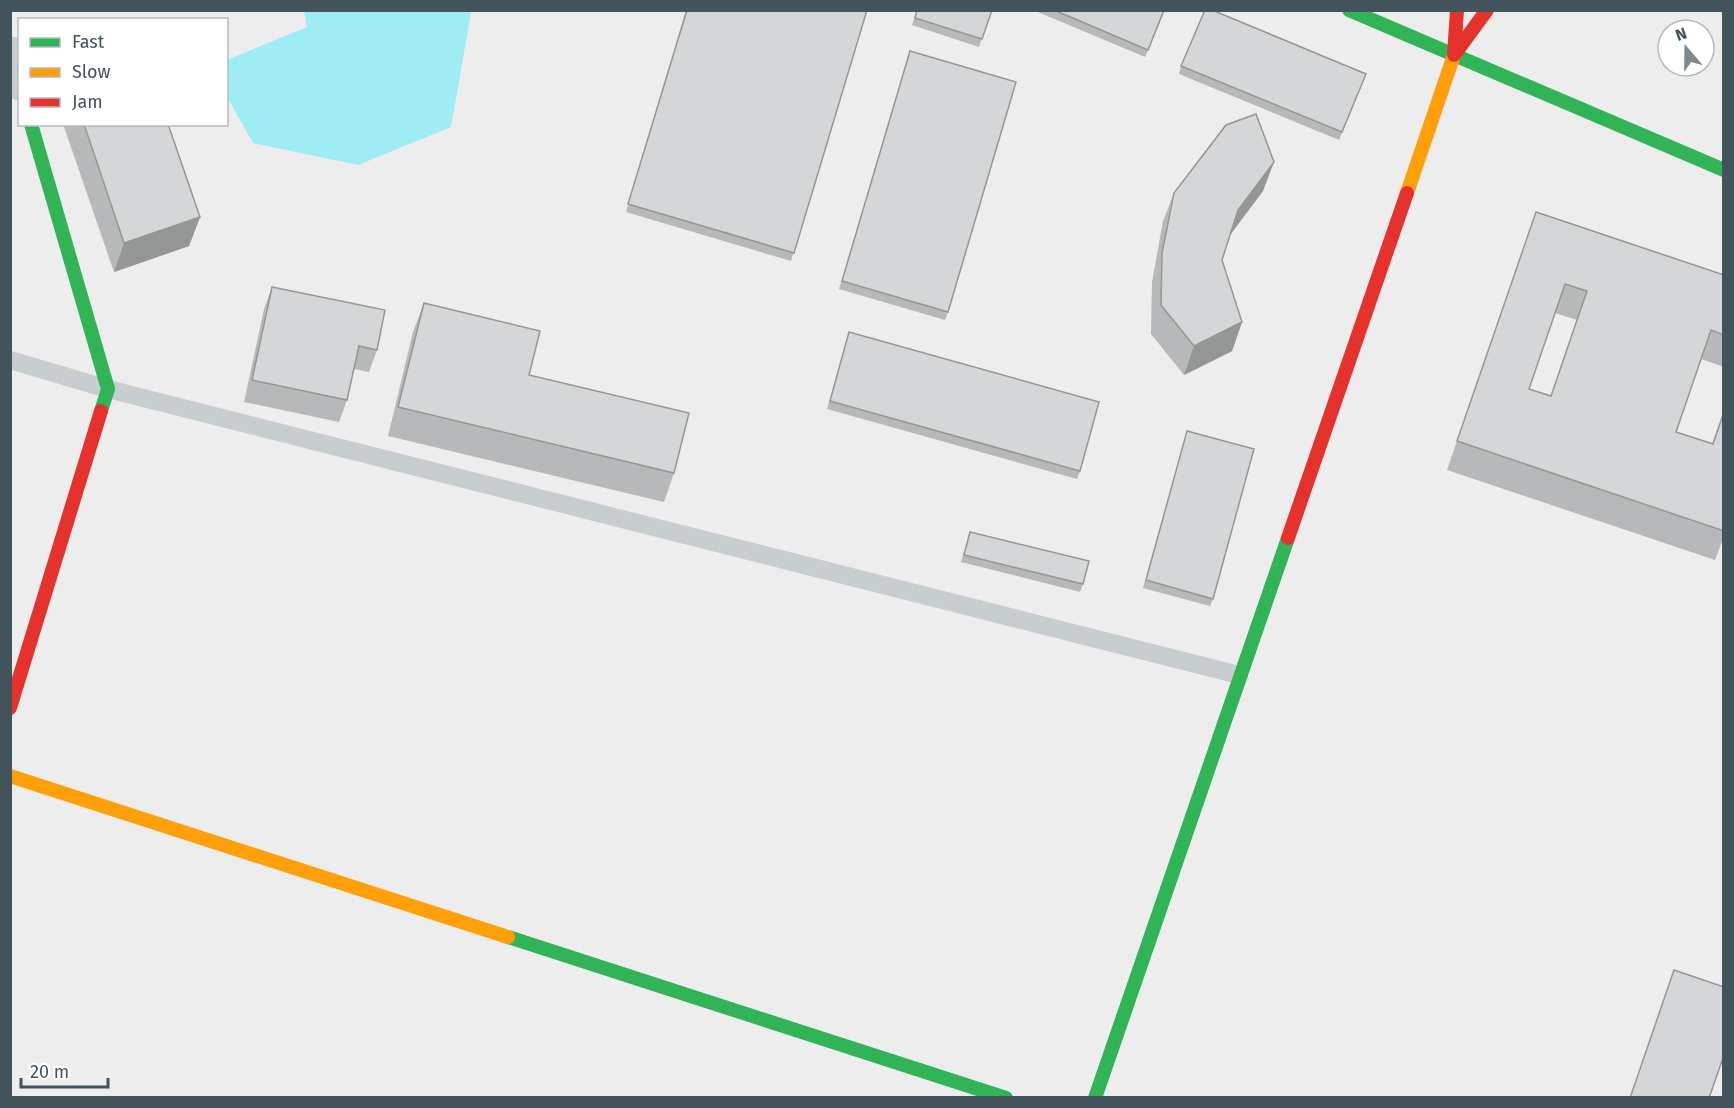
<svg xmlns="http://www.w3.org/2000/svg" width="1734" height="1108" font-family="'Fira Sans',sans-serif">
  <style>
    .water { fill: #9eecf4 }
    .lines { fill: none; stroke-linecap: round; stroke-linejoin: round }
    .lane { stroke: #c8cdcf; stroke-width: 18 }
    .street { stroke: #c8cdcf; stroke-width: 33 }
    .fast { stroke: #30b455; stroke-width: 14 }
    .slow { stroke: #ff9f0a; stroke-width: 14 }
    .jam { stroke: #e5322d; stroke-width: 14 }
    .wall { fill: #b7b8b9; fill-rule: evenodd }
    .shaded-wall { fill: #959696 }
    .building { fill: #d5d6d7; stroke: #959696; stroke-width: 1.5; fill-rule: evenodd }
  </style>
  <rect width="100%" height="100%" fill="#eeeded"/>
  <path class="water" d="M469,10L471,13L451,127L358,165L253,143L227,97V60L307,27L304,11Z"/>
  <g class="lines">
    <path class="lane" d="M10,360L108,389L1239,675"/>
    <path class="street" d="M10,53L20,84"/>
    <g class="fast">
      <path d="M1349,10L1724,170"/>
      <path d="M31,124L108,389L101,411"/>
      <path d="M508,937L1006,1098"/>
      <path d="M1095,1098L1288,538"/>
    </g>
    <g class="slow">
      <path d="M1407,193L1454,55"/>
      <path d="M10,776L508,937"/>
    </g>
    <g class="jam">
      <path d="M1457,10L1454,55L1487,10"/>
      <path d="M1288,538L1407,193"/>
      <path d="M10,708L101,411"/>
    </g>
  </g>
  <g class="wall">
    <path d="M686,10H867L791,261L626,212Z"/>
    <path d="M917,10H992L979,47L912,25Z"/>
    <path d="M1033,10H1165L1145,57Z"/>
    <path d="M910,51L948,312L945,320L839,289Z"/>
    <path d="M1181,66L1363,82L1339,140L1179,74Z"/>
    <path d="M63,124H168L200,217L189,246L114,272Z"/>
    <path d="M1263,191L1230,235L1222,260L1242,322L1232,351L1184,375L1151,334L1152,282L1163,221L1174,193Z"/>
    <path d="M1536,212L1724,275V367L1701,359L1676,432L1712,444L1724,410V536L1715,560L1447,470ZM1555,313L1577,320L1551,396L1529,389Z"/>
    <path d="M272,287L377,350L369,372L354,369L347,400L339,422L244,402L264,309Z"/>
    <path d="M424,303L674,473L664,502L388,436L413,332Z"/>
    <path d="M849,332L1080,471L1077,479L827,409Z"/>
    <path d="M1187,431L1213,599L1210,606L1143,588Z"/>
    <path d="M970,532L1083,584L1080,592L961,562Z"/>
  </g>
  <g class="shaded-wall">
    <path d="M1274,162L1263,191L1227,239L1238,210Z"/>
    <path d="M200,217L189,246L114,272L124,243Z"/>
    <path d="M1242,322L1232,351L1184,375L1194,346Z"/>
  </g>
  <g class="building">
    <path d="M687,10H867L794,253L628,204Z"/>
    <path d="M917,10H992L982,39L915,18Z"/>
    <path d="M1054,10H1164L1148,50Z"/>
    <path d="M1205,10H1212L1366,74L1342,132L1181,66Z"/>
    <path d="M910,51L1016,82L948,312L842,281Z"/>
    <path d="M1256,114L1274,162L1238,210L1222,260L1242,322L1194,346L1161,305L1162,253L1174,193L1226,125Z"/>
    <path d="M84,124H168L200,217L124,243Z"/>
    <path d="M1536,212L1724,275V335L1711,330L1676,432L1713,444L1724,412V531L1457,441ZM1565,284L1587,291L1551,396L1529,389Z"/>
    <path d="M272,287L385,310L377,350L359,346L347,400L252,380Z"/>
    <path d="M424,303L540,331L529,375L689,413L674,473L398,407Z"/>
    <path d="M849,332L1099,402L1080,471L830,401Z"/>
    <path d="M1187,431L1254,449L1213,599L1146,580Z"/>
    <path d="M970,532L1089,561L1083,584L964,555Z"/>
    <path d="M1674,970L1724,987V1055L1709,1098H1630Z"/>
  </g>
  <rect width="1734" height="1108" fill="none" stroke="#42535c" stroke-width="24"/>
  <rect x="18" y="18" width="210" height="108" fill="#ffffff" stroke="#b3babe" stroke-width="1.5"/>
  <rect x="30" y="38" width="30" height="9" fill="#30b455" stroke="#b3babe" stroke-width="1.5"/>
  <text x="72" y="48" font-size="18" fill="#42535c">Fast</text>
  <rect x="30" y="68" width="30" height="9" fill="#ff9f0a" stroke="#b3babe" stroke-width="1.5"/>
  <text x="72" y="78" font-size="18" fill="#42535c">Slow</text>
  <rect x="30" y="98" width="30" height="9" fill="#e5322d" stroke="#b3babe" stroke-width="1.5"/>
  <text x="72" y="108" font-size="18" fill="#42535c">Jam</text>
  <g transform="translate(1686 48) rotate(340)"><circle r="28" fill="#ffffff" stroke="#b3babe" stroke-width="1.5"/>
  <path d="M0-4.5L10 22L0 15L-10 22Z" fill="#7e898f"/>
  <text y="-9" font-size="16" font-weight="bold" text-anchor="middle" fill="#42535c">N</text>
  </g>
  <path d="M21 1078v9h87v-9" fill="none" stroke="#42535c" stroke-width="3"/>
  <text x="30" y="1078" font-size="18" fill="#42535c" stroke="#ffffff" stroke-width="4.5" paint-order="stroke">20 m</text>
</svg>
